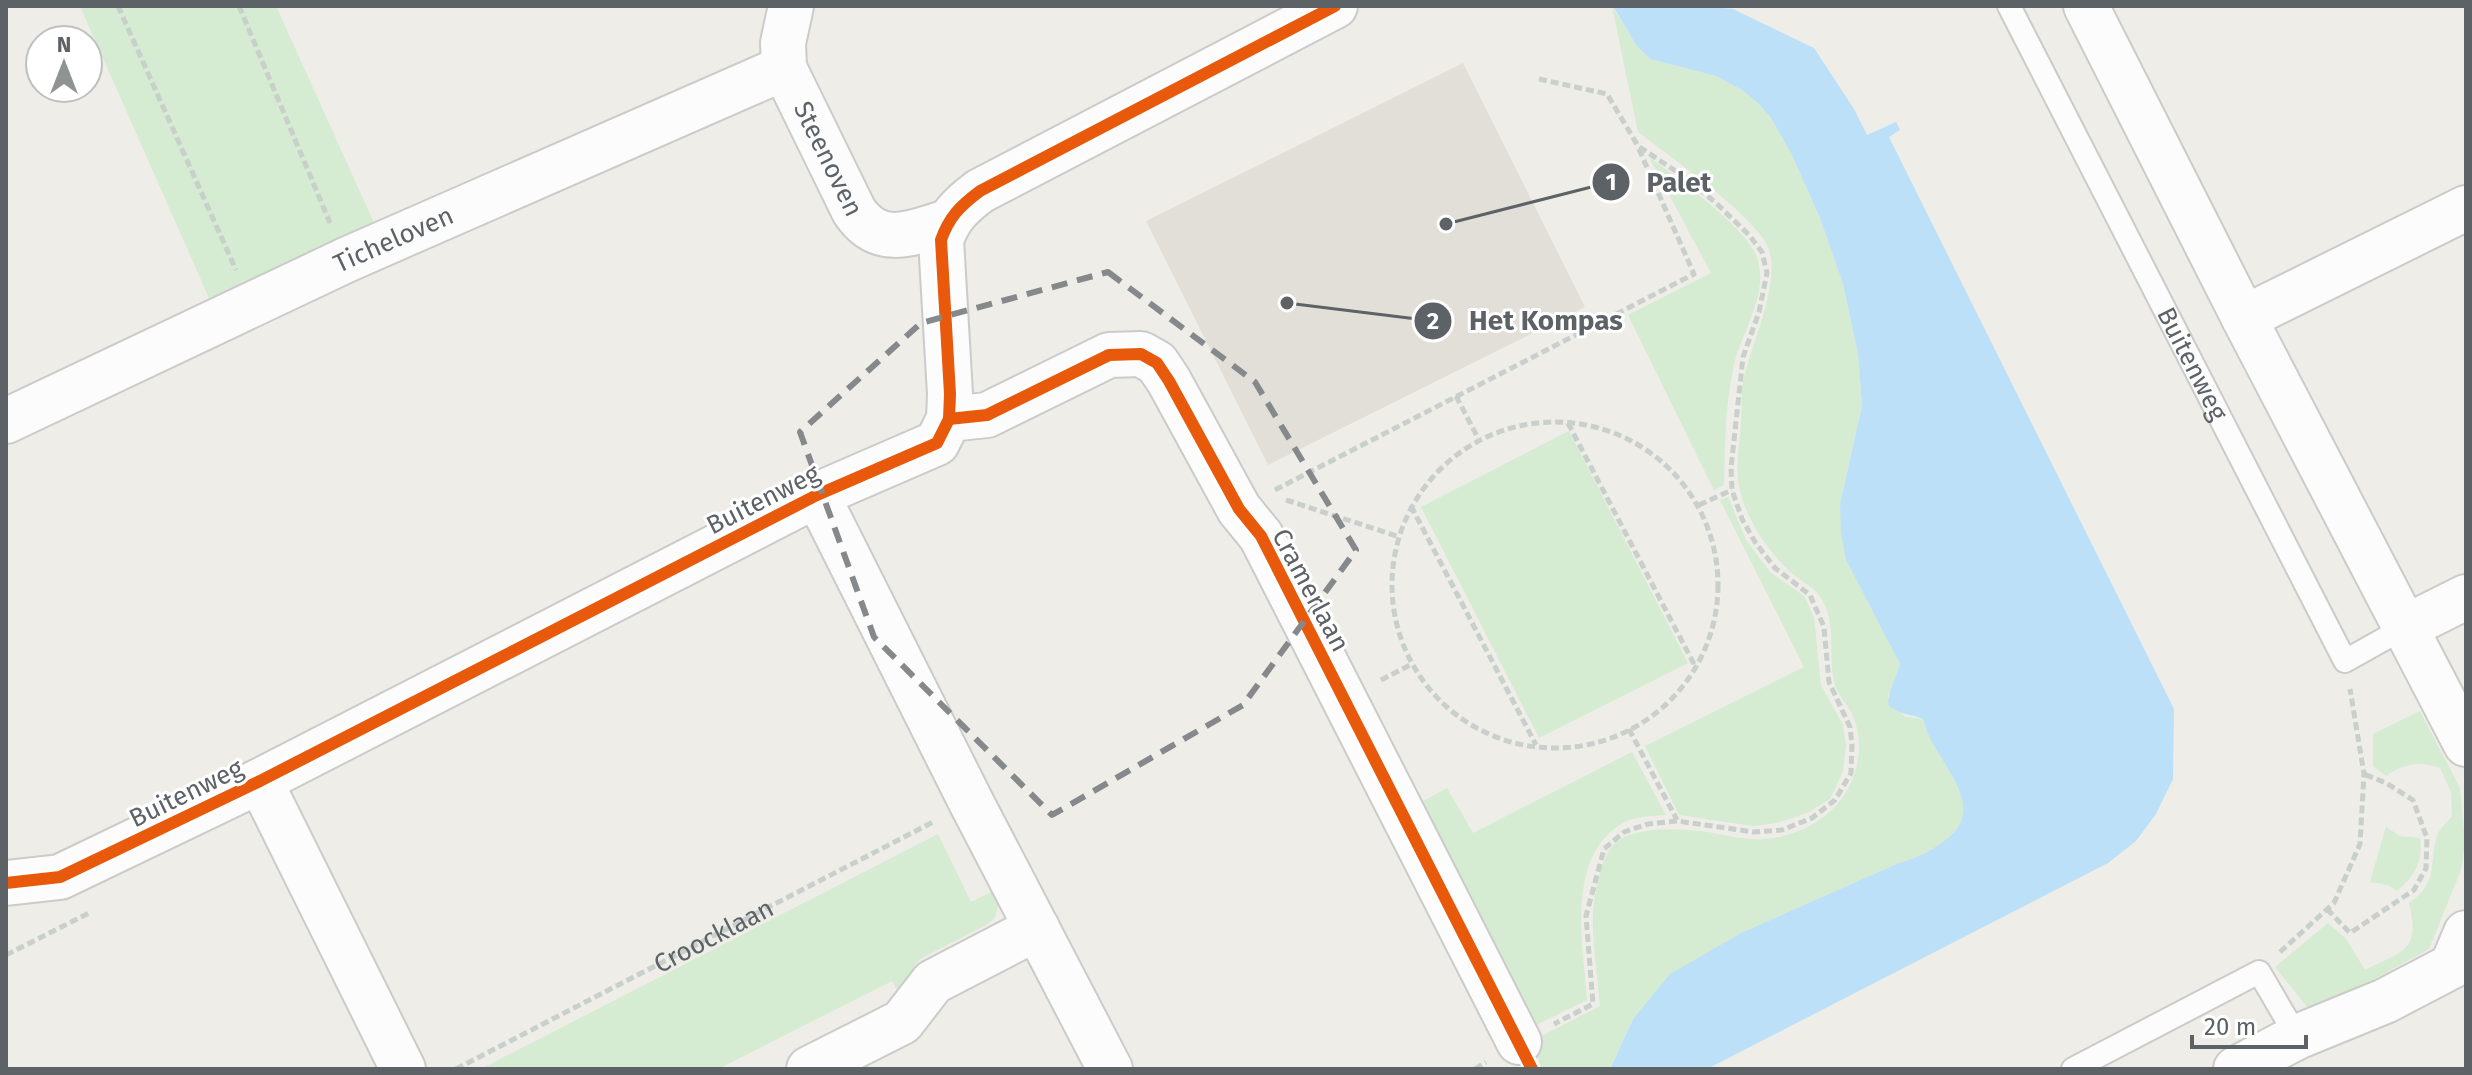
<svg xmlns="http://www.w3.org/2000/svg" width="2472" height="1075" font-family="'Fira Sans',sans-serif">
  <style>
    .education { fill: #e1dfd8 }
    .green { fill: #d5ebd2 }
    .water { fill: #bce0f8 }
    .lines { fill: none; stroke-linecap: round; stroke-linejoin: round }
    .lane-casing { stroke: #cbcbca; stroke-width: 26 }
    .street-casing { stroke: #cbcbca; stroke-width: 48 }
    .path { stroke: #c9cfcb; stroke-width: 5; stroke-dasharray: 8 4; stroke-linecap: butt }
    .lane { stroke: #fcfcfc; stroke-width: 22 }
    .street { stroke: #fcfcfc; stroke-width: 44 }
    .cycleway-casing { stroke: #fff; stroke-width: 17 }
    .cycleway { stroke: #e8590c; stroke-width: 12 }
    .marked { fill: none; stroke: #86898b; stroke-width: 6; stroke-dasharray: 16 10; stroke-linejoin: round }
    .labels { text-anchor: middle; stroke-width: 6; stroke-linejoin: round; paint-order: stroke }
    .street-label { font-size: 26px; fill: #5d6267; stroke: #fff }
    .leader { fill: none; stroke: #5d6267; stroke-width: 3 }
    .callout-dot { fill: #5d6267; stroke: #fff; stroke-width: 3 }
    .mark-label { font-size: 24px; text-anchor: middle; font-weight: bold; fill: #fff }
    .callout-label { font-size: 28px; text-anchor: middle; font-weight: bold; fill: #5d6267; stroke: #fff; stroke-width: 6; stroke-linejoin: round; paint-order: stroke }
  </style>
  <rect width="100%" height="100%" fill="#eeede8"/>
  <path class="education" d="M1463,63L1585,307L1268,465L1146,221Z"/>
  <g class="green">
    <path d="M80,6H276L375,225L209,298Z"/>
    <path d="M1612,6L1636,45L1650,59L1716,76L1742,90L1759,104L1771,118L1791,153L1820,218L1843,284L1858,354L1862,406L1840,504L1846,560L1900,664L1897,680L1887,696L1905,717L1923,719C1932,761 1994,806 1944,841C1929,852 1917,858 1899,863L1743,932L1633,1018L1610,1069H1541L1534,1040L1600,1006C1598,976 1592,945 1593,915C1593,898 1602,853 1616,842C1635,827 1675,828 1699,831C1720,833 1743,841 1764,839C1794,837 1825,822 1842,798C1860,773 1865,740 1851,712C1845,701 1837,694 1834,681C1828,653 1837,623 1821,598C1815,588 1803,582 1794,575C1772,556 1752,528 1743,501C1733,474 1739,451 1741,424C1742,410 1741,395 1743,381C1751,345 1782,281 1768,247C1756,217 1667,154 1638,132Z"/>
    <path d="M1649,157C1675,176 1740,224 1754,251C1774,289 1740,333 1733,369C1725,407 1725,446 1724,485L1714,490L1628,315L1711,273Z"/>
    <path d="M1569,431L1688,663L1539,738L1421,507Z"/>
    <path d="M1728,497L1746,540L1770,572L1804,596L1814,617L1821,685L1843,725L1846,745L1843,771L1830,799L1807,813L1777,823L1753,826L1679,815L1645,746L1804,667L1720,500Z"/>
    <path d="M2420,711L2460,788L2465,844L2461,870L2429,949L2312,1013L2275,967L2328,923L2346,939L2365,970C2403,951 2421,951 2409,903C2440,882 2428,865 2437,836C2439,829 2448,822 2452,816L2451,792L2440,768C2419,761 2405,763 2386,776L2373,766V734Z"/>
    <path d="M1632,752L1666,815C1652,816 1635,816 1623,823C1565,856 1583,945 1587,1000L1528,1029L1414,806L1447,788L1473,833Z"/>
    <path d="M2386,827L2400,836L2420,838C2423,863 2415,875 2397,891L2388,885L2370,882Z"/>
    <path d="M938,834L971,902L1001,887L1002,890L995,917L988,924L920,959L915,965L910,979L898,992L892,981L718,1069H481Z"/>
  </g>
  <path class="water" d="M1613,6H1700L1733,9L1814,48L1854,109L1867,135L1896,122L1900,130L1889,137L2174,709L2173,779L2156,814L2136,841L2108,863L1707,1069H1610L1633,1019L1670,974L1743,932L1899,863C1917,858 1929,852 1944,841C1994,806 1932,761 1923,719C1908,713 1904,716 1889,706C1886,692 1897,678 1900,664L1846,560L1841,533L1840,504L1862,406L1858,354L1843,284L1820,218L1791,153L1771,118L1759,104L1742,90L1716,76L1650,59L1636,45Z"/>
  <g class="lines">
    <g class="lane-casing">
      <g id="lane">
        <path id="s2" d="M2009,6L2345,661L2404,628"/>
        <path d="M2073,1069L2259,972L2297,1037"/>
      </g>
    </g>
    <g class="street-casing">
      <g id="street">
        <path id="s3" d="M791,6L783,43L784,68L854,211C879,248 911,234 947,222"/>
        <path d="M2086,6L2244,318L2466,744"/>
        <path d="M2244,318L2466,208"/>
        <path d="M949,419L987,415L1109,355L1141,354L1157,363L1169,381L1239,509L1261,536L1519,1042"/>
        <path id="s4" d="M6,421L346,260L784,68"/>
        <path d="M817,495L971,802L1110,1069"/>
        <path d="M2404,628L2466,597"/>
        <path d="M260,781L403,1069"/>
        <path d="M6,883L60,877L260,781L817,495L937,443L949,419L950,394L941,240C949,217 960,206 980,191L1335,6"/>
        <path d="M809,1069L902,1022L933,982L1037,928"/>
        <path d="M2236,1069L2297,1037L2385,1001L2452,966L2466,933"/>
      </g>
    </g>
    <g class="path">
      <path d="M118,6L236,270"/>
      <path d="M239,6L330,223"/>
      <path d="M1539,79L1607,94L1638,146L1683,176L1715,202L1749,235L1762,252L1767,273L1759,312L1743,357L1731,468L1732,490L1742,519L1755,542L1775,568L1810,595L1824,627L1829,682L1850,727L1852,745L1851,773L1835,800L1812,818L1782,830L1754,832L1677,821L1648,824L1624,832L1604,849L1586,916L1593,1004L1554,1024"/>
      <path d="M1456,396L1479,440"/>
      <circle cx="1555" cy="585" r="163"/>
      <path d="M1568,423L1695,666"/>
      <path d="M1275,490L1694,274L1638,147"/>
      <path d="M1286,500L1400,537"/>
      <path d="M1699,505L1732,490"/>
      <path d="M1411,506L1536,745"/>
      <path d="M1381,680L1412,664"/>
      <path d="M1629,729L1677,820"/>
      <path d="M2327,909L2350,933L2414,890L2426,868L2427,838L2413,800L2386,783L2364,774"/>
      <path d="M2280,952L2334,903L2360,844L2364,774L2350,689"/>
      <path d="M6,955L91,912"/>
      <path id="s1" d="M456,1069L935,821"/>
      <path d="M1475,1069L1486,1062"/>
    </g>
    <use href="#lane" class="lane"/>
    <use href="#street" class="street"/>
    <g class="cycleway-casing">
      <g id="cycleway">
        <path d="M949,419L987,415L1109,355L1141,354L1157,363L1169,381L1239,509L1261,536L1532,1069"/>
        <path d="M6,883L60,877L260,781L817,495L937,443L949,419L950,394L941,240C949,217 960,206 980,191L1335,6"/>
      </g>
    </g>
    <use href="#cycleway" class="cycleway"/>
  </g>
  <path class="marked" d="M1108,272L1255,382L1356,550L1243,705L1052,815L874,637L800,432L921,323Z"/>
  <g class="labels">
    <g class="street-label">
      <text dy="9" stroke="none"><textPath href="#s3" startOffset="164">Steenoven</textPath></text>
      <text dy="9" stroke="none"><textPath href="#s4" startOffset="428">Ticheloven</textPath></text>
      <text dy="9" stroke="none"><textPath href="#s2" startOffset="402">Buitenweg</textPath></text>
      <text transform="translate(763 499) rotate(-27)" y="9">Buitenweg</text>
      <text transform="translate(1311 590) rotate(62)" y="9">Cramerlaan</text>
      <text transform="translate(186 793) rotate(-26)" y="9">Buitenweg</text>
      <text dy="9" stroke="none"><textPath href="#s1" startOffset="290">Croocklaan</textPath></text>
    </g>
  </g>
  <path class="leader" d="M1446 224L1611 182M1287 303L1433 321"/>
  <g class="callout-dot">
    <circle cx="1446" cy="224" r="8"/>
    <circle cx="1287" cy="303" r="8"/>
    <circle cx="1611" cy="182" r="20"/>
    <circle cx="1433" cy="321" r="20"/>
  </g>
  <g class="mark-label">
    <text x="1611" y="190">1</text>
    <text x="1433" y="329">2</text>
  </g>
  <g class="callout-label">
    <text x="1679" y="192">Palet</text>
    <text x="1546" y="330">Het Kompas</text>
  </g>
  <rect width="2472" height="1075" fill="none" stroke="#5d6267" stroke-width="16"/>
  <g transform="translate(64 64)"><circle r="38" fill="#ffffff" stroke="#bec0c2" stroke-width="2"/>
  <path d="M0-6L14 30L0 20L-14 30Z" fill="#909394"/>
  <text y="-12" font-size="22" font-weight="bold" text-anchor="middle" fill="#5d6267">N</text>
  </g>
  <path d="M2192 1035v12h114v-12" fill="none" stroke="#5d6267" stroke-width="4"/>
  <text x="2204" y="1035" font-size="24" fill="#5d6267" stroke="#ffffff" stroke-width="6" paint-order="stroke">20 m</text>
</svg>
